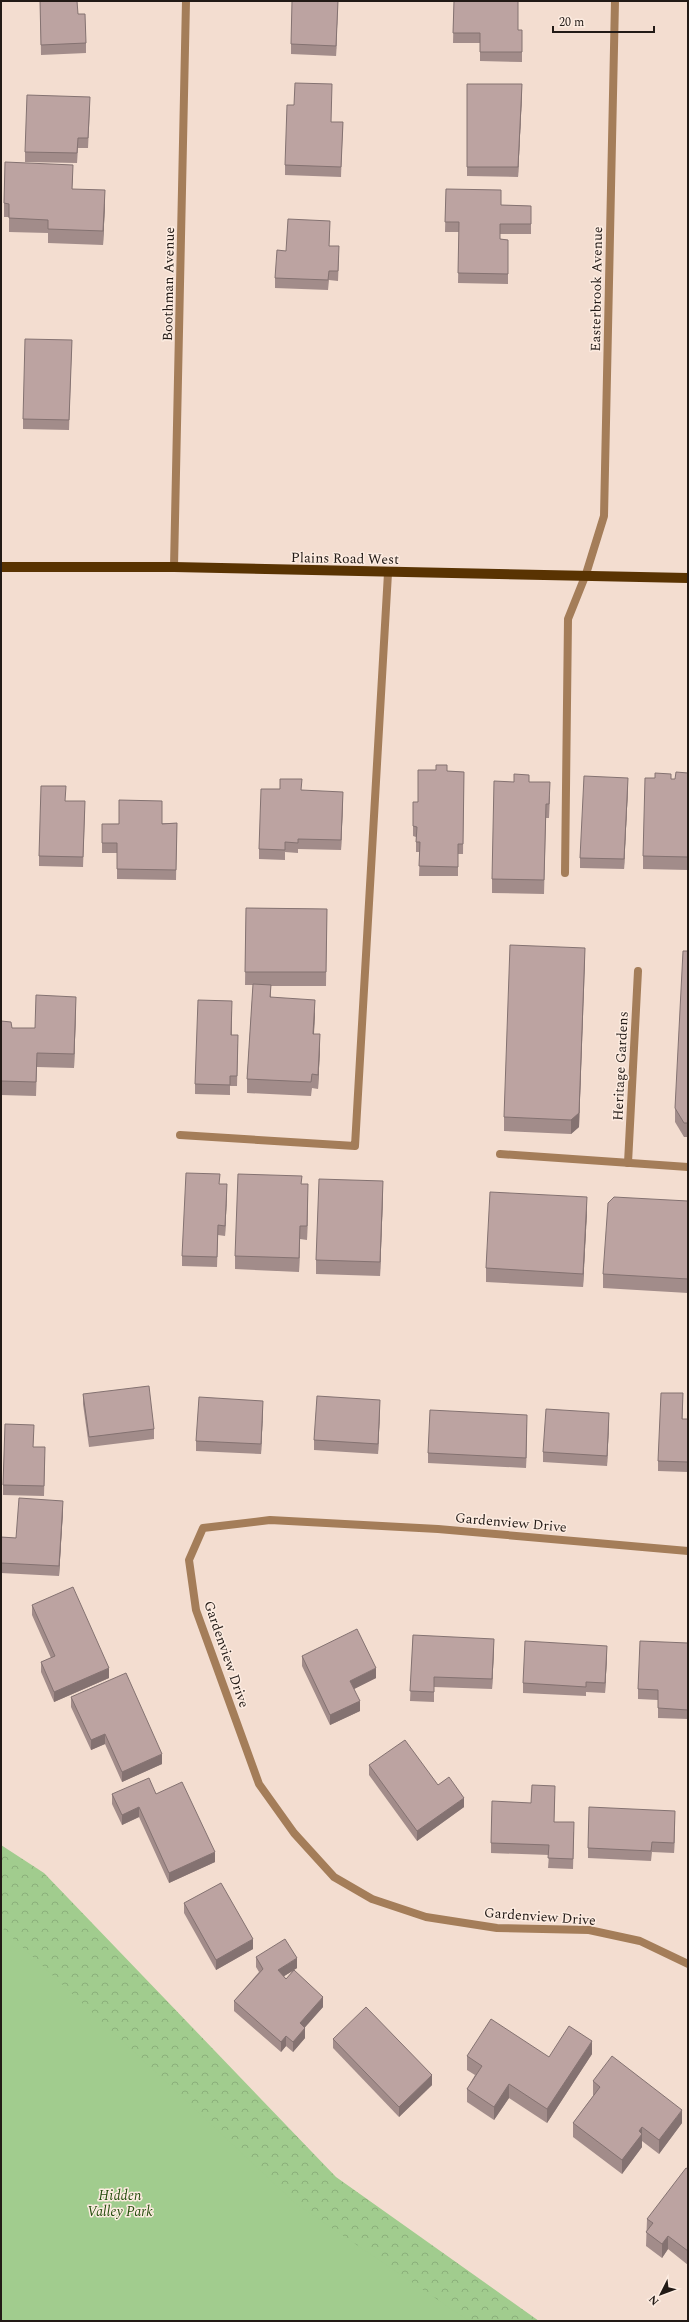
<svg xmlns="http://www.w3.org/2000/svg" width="689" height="2322" font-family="Spectral,serif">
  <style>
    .forest { fill: url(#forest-crowns) }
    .green { fill: #a1cc8e }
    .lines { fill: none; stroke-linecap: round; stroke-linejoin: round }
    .lane { stroke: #a47d59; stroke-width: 8 }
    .street { stroke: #a47d59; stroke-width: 8 }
    .primary { stroke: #593302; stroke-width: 10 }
    .wall { fill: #a28c8a; fill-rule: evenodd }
    .shaded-wall { fill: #847271 }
    .building { fill: #bca3a1; stroke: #847271 }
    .labels { text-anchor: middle; stroke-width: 3; stroke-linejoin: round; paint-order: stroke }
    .street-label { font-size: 14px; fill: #221a16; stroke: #fdece1 }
    .park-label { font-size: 14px; font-style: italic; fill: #264e0e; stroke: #fdece1 }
  </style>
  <defs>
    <pattern id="forest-crowns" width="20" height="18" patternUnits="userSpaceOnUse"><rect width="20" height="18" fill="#a1cc8e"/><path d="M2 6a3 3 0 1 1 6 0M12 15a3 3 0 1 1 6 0" fill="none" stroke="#8aaf7a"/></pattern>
  </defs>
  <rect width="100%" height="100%" fill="#f3ddd0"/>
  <path class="forest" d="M1,1845L44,1873L336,2177L539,2321H1Z"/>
  <path class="green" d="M1,1927L295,2203L469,2321H1Z"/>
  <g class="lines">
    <g class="lane">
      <path d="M565,873L568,619L586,574"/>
      <path d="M180,1135L355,1146L388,573"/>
      <path d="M628,1163L638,971"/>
    </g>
    <g class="street">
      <path d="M174,567L186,1"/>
      <path d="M586,574L604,516L615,1"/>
      <path d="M500,1154L688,1167"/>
      <path d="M688,1551L438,1529L270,1520L203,1528L189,1560L196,1610L259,1784L294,1833L334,1877L372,1899L426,1917L497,1928L589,1930L640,1941L688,1964"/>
    </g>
    <path class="primary" d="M1,567H174L688,578"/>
  </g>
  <g class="wall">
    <path d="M40,1L78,14L86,43V53L41,55Z"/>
    <path d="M338,1L336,56L291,54V44Z"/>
    <path d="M454,1L518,30L522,40V62L480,61V43H453Z"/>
    <path d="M467,84L522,94L518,177L467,176Z"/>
    <path d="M90,107L88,148H78L77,163L25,162V152Z"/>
    <path d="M331,122H343L341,177L285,175V165Z"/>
    <path d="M73,178L72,189L105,204L103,245L48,243V233L9,232V217H4V203Z"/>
    <path d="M446,189L501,205L531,206V234H500V239L508,240V284L458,283L459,232H445Z"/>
    <path d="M330,231L329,246L339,256L338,281L329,280L328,290L275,288V278L286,251Z"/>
    <path d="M72,340L69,430L23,429V419Z"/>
    <path d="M447,771L464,772L463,854H458V876H419L420,852H416V837L413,836V802H418Z"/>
    <path d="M688,773V870L643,869V856L671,779H675Z"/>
    <path d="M529,782L550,796L549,818H546L544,894L492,893V879Z"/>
    <path d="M628,788L624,869L580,868V858Z"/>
    <path d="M302,790L343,802L341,850L298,849V853L285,852V860L259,859V849Z"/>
    <path d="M66,801L85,811L83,867L39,866V856Z"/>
    <path d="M177,823L176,880L117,879V853H102V824Z"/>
    <path d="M246,908L327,909L326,986H271V997L315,1013L314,1034L320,1048L318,1089L312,1088L311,1096L247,1093V1079L253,985H245Z"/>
    <path d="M688,951V1137H684L675,1122V1108Z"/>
    <path d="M585,962L579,1127L571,1134L504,1131V1117Z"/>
    <path d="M76,1010L74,1068L37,1067L36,1096L1,1095V1021L12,1028H35Z"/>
    <path d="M232,1011V1035L238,1045L237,1086H230V1095L195,1094V1084Z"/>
    <path d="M220,1184L227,1194L225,1236L218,1235L217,1267L182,1266V1256Z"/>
    <path d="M302,1184L308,1198L307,1240L300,1239L299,1272L235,1269V1256Z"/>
    <path d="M383,1195L380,1276L316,1274V1260Z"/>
    <path d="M688,1201V1293L603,1288V1274Z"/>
    <path d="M587,1211L583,1287L486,1282V1268Z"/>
    <path d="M83,1394L154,1429V1439L89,1447L83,1404Z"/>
    <path d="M683,1403L682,1419H688V1472L658,1471V1461Z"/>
    <path d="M380,1410L378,1454L314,1450V1440Z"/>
    <path d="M263,1411L261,1454L196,1451V1441Z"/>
    <path d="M609,1423L607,1466L543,1462V1452Z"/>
    <path d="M527,1425L526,1468L428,1463V1453Z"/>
    <path d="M34,1434L33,1447L45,1457L44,1496L3,1495V1485Z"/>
    <path d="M63,1511L59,1576L1,1573V1537L16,1538Z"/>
    <path d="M32,1605L109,1678L54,1702L41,1672V1662L51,1658L32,1615Z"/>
    <path d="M413,1635L494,1649L492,1689L434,1687V1702L410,1701Z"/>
    <path d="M688,1643V1719L658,1718V1700L638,1699V1689Z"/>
    <path d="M302,1656L376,1678L354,1689L360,1711L330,1725L302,1666Z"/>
    <path d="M607,1656L605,1693L586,1692V1696L523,1693V1683Z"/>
    <path d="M71,1697L162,1764L122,1782L105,1744L91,1750L71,1707Z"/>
    <path d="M369,1765L438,1785L464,1807L417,1841L369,1775Z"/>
    <path d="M112,1794H156L215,1862L169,1883L139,1817L122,1825L112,1804Z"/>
    <path d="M555,1796L554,1822L574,1832L573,1869L548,1868L549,1855L491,1853V1843L531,1803Z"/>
    <path d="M675,1821L674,1853L652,1852L651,1861L588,1858V1848Z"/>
    <path d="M184,1903L253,1949L216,1970L184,1913Z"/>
    <path d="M256,1957L297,1968L294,1970L323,2007L304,2028L305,2038L293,2052L286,2046L281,2052L234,2011V2001L259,1972L256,1967ZM293,1971L286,1979L284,1976Z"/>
    <path d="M333,2039L432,2085L399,2117L333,2048Z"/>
    <path d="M592,2054L547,2123L509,2098L494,2120L467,2102V2089L475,2075L467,2070V2056L549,2057Z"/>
    <path d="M593,2081L682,2123L659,2154L642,2141V2147L622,2174L573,2137V2123L594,2095H593Z"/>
    <path d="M688,2169V2265L668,2249L662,2258L646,2246L647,2219Z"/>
  </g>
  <g class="shaded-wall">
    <path d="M338,1L336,56V46Z"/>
    <path d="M522,84V94L518,177V167Z"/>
    <path d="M105,190V204L103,245V231Z"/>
    <path d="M628,778V788L624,869V859Z"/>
    <path d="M343,792V802L341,850V840Z"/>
    <path d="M585,948L579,1127L571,1134V1120Z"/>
    <path d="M76,997V1010L74,1068V1054Z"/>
    <path d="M315,1000V1013L313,1047V1034Z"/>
    <path d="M320,1034V1048L318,1089V1075Z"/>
    <path d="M383,1181V1195L380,1276V1262Z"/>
    <path d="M227,1184V1194L225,1236V1226Z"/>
    <path d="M308,1184V1198L307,1240V1226Z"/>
    <path d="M587,1197V1211L583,1287V1274Z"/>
    <path d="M300,1226V1239L299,1272V1258Z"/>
    <path d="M683,1393V1403L682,1429V1419Z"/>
    <path d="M380,1400V1410L378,1454V1444Z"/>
    <path d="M263,1401V1411L261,1454V1444Z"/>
    <path d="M609,1413V1423L607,1466V1456Z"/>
    <path d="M527,1415V1425L526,1468V1458Z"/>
    <path d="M63,1501V1511L59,1576V1566Z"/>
    <path d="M494,1639V1649L492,1689V1679Z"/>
    <path d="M607,1646V1656L605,1693V1683Z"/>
    <path d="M109,1668V1678L54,1702V1692Z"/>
    <path d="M376,1668V1678L350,1691V1681Z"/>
    <path d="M360,1701V1711L330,1725V1715Z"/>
    <path d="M105,1734V1744L91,1750V1740Z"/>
    <path d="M162,1754V1764L122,1782V1772Z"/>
    <path d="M464,1798V1807L417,1841V1831Z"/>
    <path d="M139,1807V1817L122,1825V1815Z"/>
    <path d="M675,1811V1821L674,1853V1843Z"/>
    <path d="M215,1852V1862L169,1883V1873Z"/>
    <path d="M253,1939V1949L216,1970V1960Z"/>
    <path d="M297,1958V1968L278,1980V1970Z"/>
    <path d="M323,1997V2007L300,2033V2023Z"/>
    <path d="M305,2028V2038L293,2052V2042Z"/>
    <path d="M286,2036V2046L281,2052V2042Z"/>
    <path d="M592,2041V2054L547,2123V2109Z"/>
    <path d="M432,2075V2085L399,2117V2107Z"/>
    <path d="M509,2084V2098L494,2120V2107Z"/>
    <path d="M682,2110V2123L659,2154V2140Z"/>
    <path d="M642,2127V2147L622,2174V2160L639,2131Z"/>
    <path d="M668,2236V2249L662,2258V2244Z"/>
  </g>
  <g class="building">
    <path d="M40,1H77L78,14H85L86,43L41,45Z"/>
    <path d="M292,1H338L336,46L291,44Z"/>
    <path d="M454,1H518V30H522V52H480V33H453Z"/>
    <path d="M295,83L332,84L331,122H343L341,167L285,165L287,105H294Z"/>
    <path d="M467,84H522L518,167H467Z"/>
    <path d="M27,95L90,97L88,138H78L77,153L25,152Z"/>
    <path d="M5,162L73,165L72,189L105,190L103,231L48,229V220L9,218V204L4,203Z"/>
    <path d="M446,189L501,190V205L531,206V224H500V239L508,240V274L458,273L459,222H445Z"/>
    <path d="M288,219L330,221L329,246H339L338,271H329L328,280L275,278L277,250L286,251Z"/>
    <path d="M25,339L72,340L69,420L23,419Z"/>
    <path d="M436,765H447V771L464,772L463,844H458V867L419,866L420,842H416L417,827L413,826V802H418V770H436Z"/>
    <path d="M676,772L688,773V857L643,856L645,778H655V773L671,774V779H675Z"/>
    <path d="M514,774L529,775V782H550L549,804H546L544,880L492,879L494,781L514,782Z"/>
    <path d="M584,776L628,778L624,859L580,858Z"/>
    <path d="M280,779H302L301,790L343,792L341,840L298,839V843L285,842V850L259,849L261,789H280Z"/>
    <path d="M41,786H66L65,801H85L83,857L39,856Z"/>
    <path d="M119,800L162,801V824L177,823L176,870L117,869V843H102V824H119Z"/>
    <path d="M246,908L327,909L326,972H245Z"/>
    <path d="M510,945L585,948L579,1113L571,1120L504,1117Z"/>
    <path d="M683,951H688V1123H684L675,1108Z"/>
    <path d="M253,984L271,985L270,997L315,1000L313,1034H320L318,1075L312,1074L311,1082L247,1079Z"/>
    <path d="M36,995L76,997L74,1054L37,1053L36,1082L1,1081V1021L11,1022L12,1028H35Z"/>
    <path d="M198,1000L232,1001L231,1035H238L237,1076H230V1085L195,1084Z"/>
    <path d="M186,1173L220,1174L219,1184H227L225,1226L218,1225L217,1257L182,1256Z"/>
    <path d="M238,1174L302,1176L301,1184H308L307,1226H300L299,1258L235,1256Z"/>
    <path d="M319,1179L383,1181L380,1262L316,1260Z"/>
    <path d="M490,1192L587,1197L583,1274L486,1268Z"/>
    <path d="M614,1197L688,1201V1279L603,1274L608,1203Z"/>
    <path d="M149,1386L154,1429L89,1437L83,1394Z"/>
    <path d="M661,1393H683L682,1419H688V1462L658,1461Z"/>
    <path d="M317,1396L380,1400L378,1444L314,1440Z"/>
    <path d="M199,1397L263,1401L261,1444L196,1441Z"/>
    <path d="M546,1409L609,1413L607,1456L543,1452Z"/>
    <path d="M430,1410L527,1415L526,1458L428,1453Z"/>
    <path d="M5,1424L34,1425L33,1447H45L44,1486L3,1485Z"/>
    <path d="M19,1498L63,1501L59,1566L1,1563V1537L16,1538Z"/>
    <path d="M73,1587L109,1668L54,1692L41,1662L55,1656L32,1605Z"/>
    <path d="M357,1629L376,1668L350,1681L360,1701L330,1715L302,1656Z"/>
    <path d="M413,1635L494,1639L492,1679L434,1677V1692L410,1691Z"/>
    <path d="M525,1641L607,1646L605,1683L586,1682V1687L523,1683Z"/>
    <path d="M640,1641L688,1643V1710L658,1708V1690L638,1689Z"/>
    <path d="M126,1673L162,1754L122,1772L105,1734L91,1740L71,1697Z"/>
    <path d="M405,1740L438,1785L449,1777L464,1798L417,1831L369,1765Z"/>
    <path d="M149,1778L156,1794L182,1782L215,1852L169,1873L139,1807L122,1815L112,1794Z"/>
    <path d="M532,1785L555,1786L554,1822H574L573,1859L548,1858L549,1845L491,1843L492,1801L531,1803Z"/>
    <path d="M589,1807L675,1811L674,1843L652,1842L651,1851L588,1848Z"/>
    <path d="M221,1883L253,1939L216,1960L184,1903Z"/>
    <path d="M285,1939L297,1958L278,1970L286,1979L294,1970L323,1997L300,2023L305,2028L293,2042L286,2036L281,2042L234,2001L263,1969L256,1957Z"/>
    <path d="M366,2007L432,2075L399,2107L333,2039Z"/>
    <path d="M491,2019L549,2057L569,2026L592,2041L547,2109L509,2084L494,2107L467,2089L482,2066L467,2056Z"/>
    <path d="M612,2056L682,2110L659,2140L642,2127L639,2131L642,2134L622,2160L573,2123L600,2087L593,2081Z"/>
    <path d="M686,2168L688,2169V2251L668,2236L662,2244L646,2232L653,2223L647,2219Z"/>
  </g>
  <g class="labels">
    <g class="street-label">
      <text transform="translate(168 284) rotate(-89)" y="5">Boothman Avenue</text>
      <text transform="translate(596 289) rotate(-89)" y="5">Easterbrook Avenue</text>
      <text transform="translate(345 558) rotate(1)" y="5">Plains Road West</text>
      <text transform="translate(620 1066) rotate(-87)" y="5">Heritage Gardens</text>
      <text transform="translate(511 1522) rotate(5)" y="5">Gardenview Drive</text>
      <text transform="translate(227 1654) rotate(71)" y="5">Gardenview Drive</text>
      <text transform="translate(540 1916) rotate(4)" y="5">Gardenview Drive</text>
    </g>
    <g class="park-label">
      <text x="120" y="2200">Hidden<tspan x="120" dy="16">Valley Park</tspan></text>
    </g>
  </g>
  <rect width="689" height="2322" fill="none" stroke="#221a16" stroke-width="4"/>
  <g transform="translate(661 2294) rotate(228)" stroke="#fdece1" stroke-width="3" paint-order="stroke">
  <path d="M0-3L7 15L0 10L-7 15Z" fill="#221a16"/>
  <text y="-6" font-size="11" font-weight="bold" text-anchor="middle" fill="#221a16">N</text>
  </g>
  <path d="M553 26v6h101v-6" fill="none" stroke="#221a16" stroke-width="2"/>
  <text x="559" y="26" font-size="12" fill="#221a16" stroke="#fdece1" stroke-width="3" paint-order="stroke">20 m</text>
</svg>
